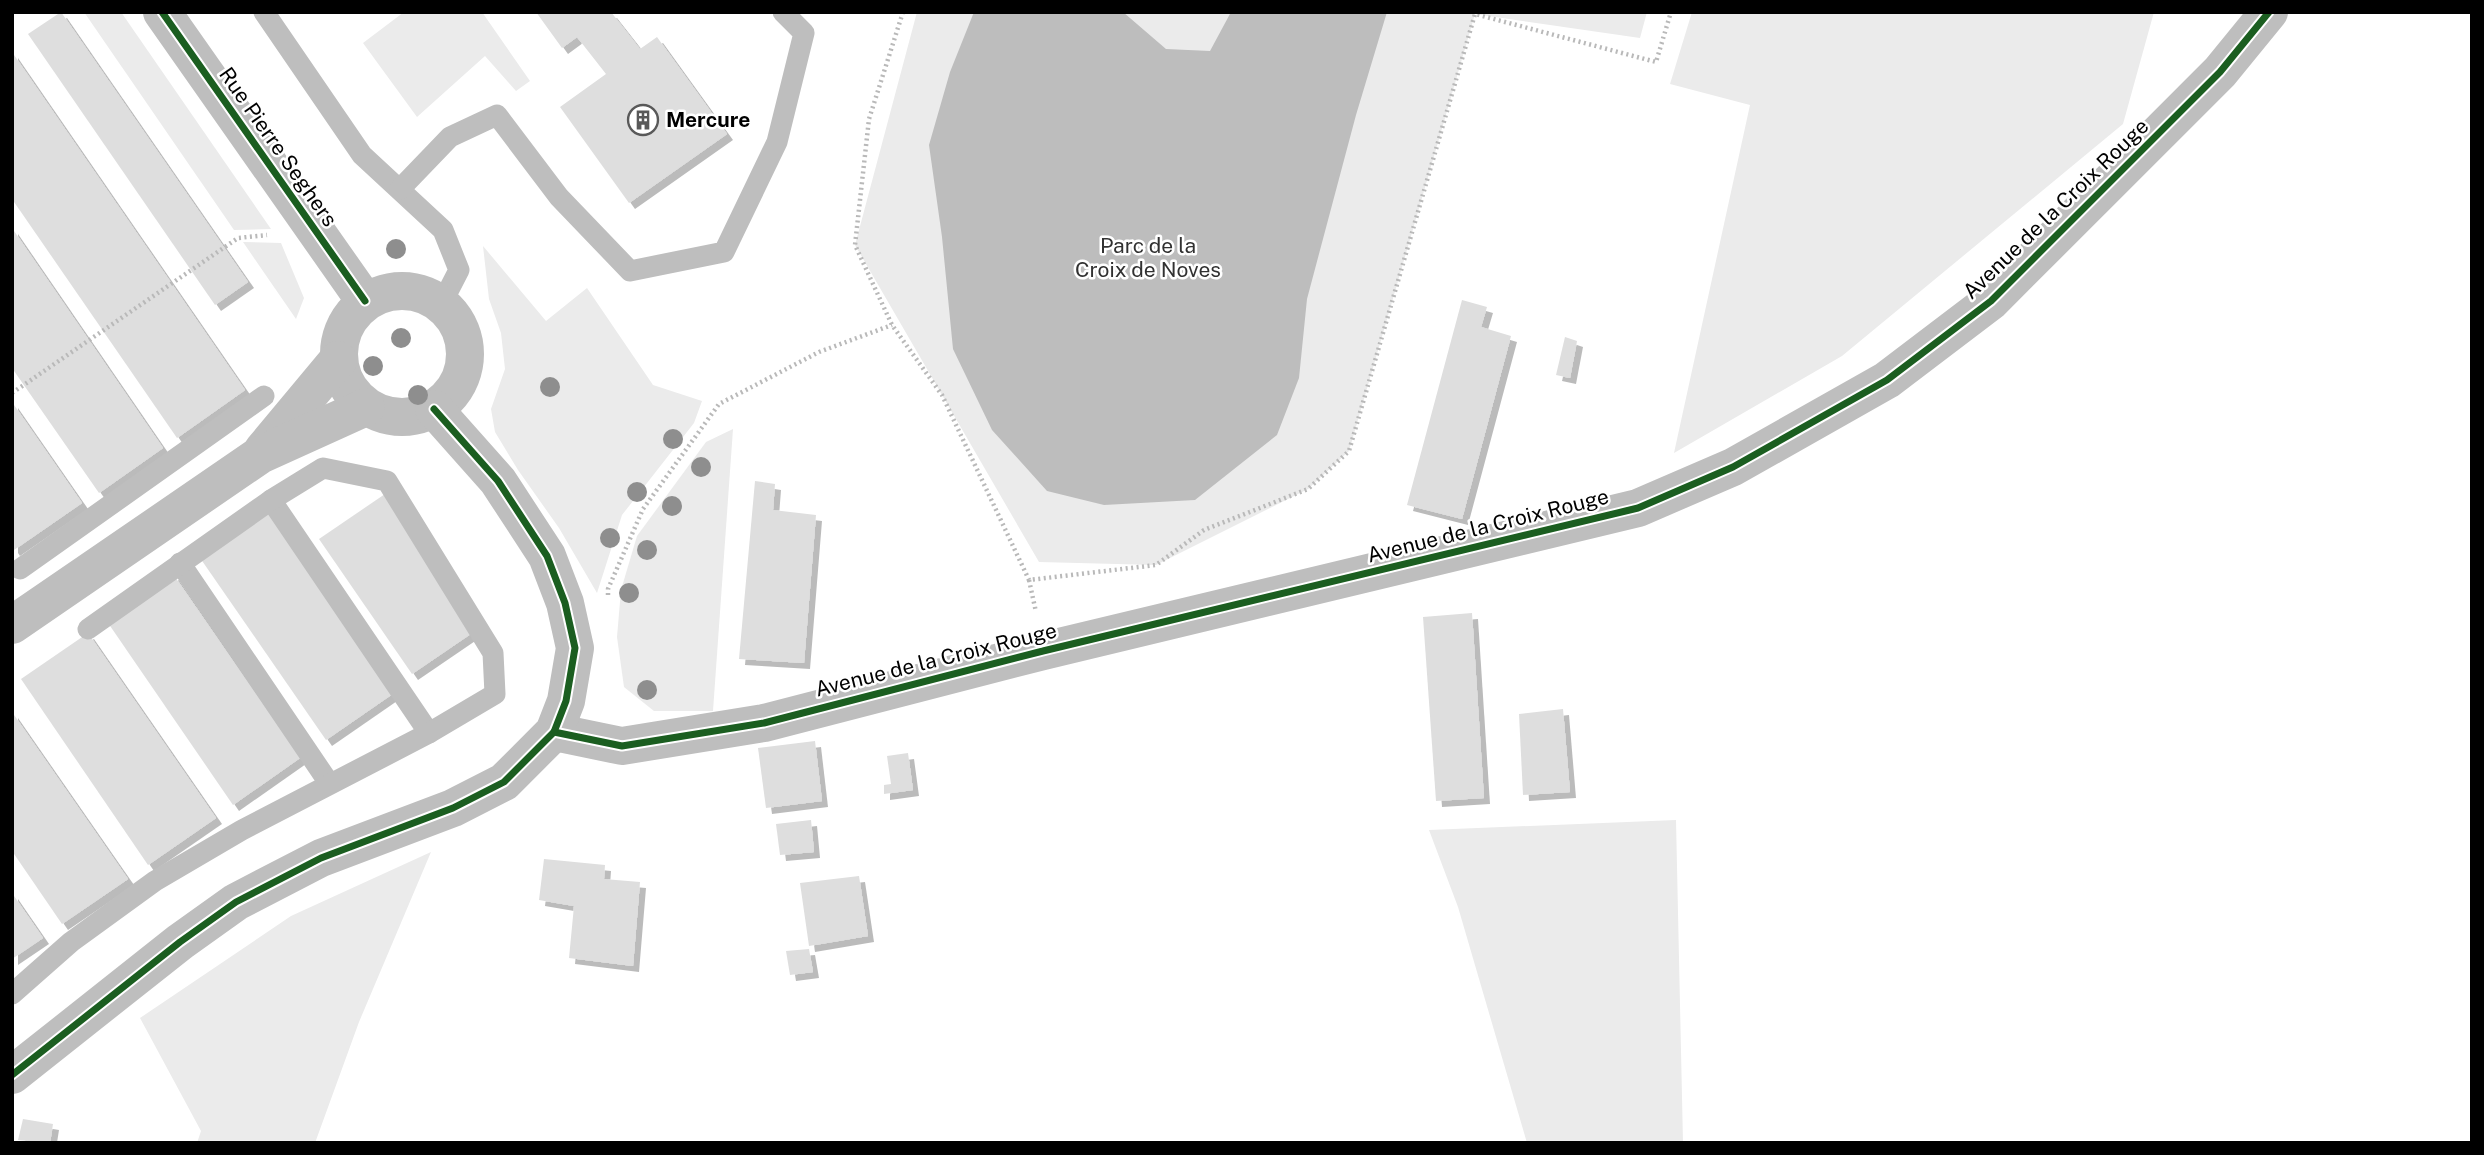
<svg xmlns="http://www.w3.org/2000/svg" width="2484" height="1155" font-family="'Public Sans',sans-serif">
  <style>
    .green { fill: #ebebeb }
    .water { fill: #bdbdbd }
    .building { fill: #dedede; filter: url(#shadow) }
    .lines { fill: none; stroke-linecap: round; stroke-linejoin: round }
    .path { stroke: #b9b9b9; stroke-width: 4.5; stroke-dasharray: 2 3.5; stroke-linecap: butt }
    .service { stroke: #bebebe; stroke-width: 21 }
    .minor { stroke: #bebebe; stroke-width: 38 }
    .cycleway-casing { stroke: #fff; stroke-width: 11 }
    .cycleway { stroke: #1b5e20; stroke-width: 7 }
    .tree { fill: #8e8e8e }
    .labels { text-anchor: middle; stroke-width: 5; stroke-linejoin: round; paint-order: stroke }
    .poi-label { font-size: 21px; font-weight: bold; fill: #000; stroke: #fff; text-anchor: start }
    .street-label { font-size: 21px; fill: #000; stroke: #fff }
    .park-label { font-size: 21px; fill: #313131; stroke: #fff }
  </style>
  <defs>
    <filter id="shadow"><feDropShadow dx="6" dy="6" stdDeviation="0" flood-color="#0004"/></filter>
  </defs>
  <rect width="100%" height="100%" fill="#fff"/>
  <g class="green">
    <path d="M84,12H121L271,229L234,230Z"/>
    <path d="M404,12H482L530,81L516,91L485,56L417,117L363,43Z"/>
    <path d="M917,12H1647L1640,38L1475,14L1349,451L1308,489L1156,565L1039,562L855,245Z"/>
    <path d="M1692,12H2154L2123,124L1842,356L1674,453L1750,105L1670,84Z"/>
    <path d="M243,242L281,243L304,298L296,319Z"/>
    <path d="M483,246L546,321L587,288L653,385L702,401L694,423L622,515L597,593L559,528L518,470L495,432L491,409L505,369L501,333L489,299Z"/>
    <path d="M733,429L713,711H654L624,687L617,637L621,590L637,536L706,442Z"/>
    <path d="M1676,820L1683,1143H1527L1458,907L1429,830Z"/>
    <path d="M431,852L359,1022L315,1143H197L201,1131L140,1018L291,916Z"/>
  </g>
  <path class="water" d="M974,12H1123L1166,49L1210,51L1231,12H1387L1356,115L1307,299L1299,378L1277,435L1195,500L1104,505L1047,491L992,430L953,349L942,237L929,145L950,72Z"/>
  <g class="building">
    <path d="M61,12L248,282L215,305L28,34Z"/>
    <path d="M536,12H611L640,49L657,37L727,134L629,203L560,107L606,74L577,37L562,48Z"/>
    <path d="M12,52L245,390L177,438L12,199Z"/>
    <path d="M12,228L163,448L99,493L12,368Z"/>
    <path d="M1462,300L1487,307L1481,327L1511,336L1462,519L1407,505Z"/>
    <path d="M1565,337L1577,341L1570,378L1556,375Z"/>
    <path d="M12,402L82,503L14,550L12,547Z"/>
    <path d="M755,481L775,484L773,510L816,515L804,663L739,659Z"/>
    <path d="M385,494L478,629L412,674L319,539Z"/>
    <path d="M267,508L394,693L326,740L198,555Z"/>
    <path d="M173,574L300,758L233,805L106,620Z"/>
    <path d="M1472,613L1484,798L1436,801L1423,617Z"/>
    <path d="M88,633L216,818L148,865L21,679Z"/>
    <path d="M1563,709L1570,792L1523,795L1519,714Z"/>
    <path d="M12,712L128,879L62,924L12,851Z"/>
    <path d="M815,741L822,801L766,808L758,748Z"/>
    <path d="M908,753L913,790L884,794V785L891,784L887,756Z"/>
    <path d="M811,820L814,852L780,855L776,824Z"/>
    <path d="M544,859L605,865L604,879L640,882L633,966L569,958L574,906L539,900Z"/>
    <path d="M859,876L868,936L809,946L800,883Z"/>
    <path d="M12,893L43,938L12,959Z"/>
    <path d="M809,949L813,972L790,975L786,951Z"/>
    <path d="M23,1119L53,1124L50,1143L18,1140Z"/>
  </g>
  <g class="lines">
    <g class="path">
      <path d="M903,12L869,119L855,245L892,325L942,395L1029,580L1156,565L1204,530L1308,489L1349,451L1475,14L1656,62L1671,12"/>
      <path d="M12,393L238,238L267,235"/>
      <path d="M1029,580L1036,612"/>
      <path d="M608,595V589L643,509L719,404L819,352L892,325"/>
    </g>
    <g class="service">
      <path d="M264,12L362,155L443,230L459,270L442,303"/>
      <path d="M400,189L450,137L497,115L559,197L630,271L724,252L777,142L804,33L783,12"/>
      <path d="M271,500L429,733"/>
      <path d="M180,563L329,783"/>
      <path d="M20,569L264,396"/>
      <path d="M12,994L71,942L155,881L242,830L429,733L495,694L493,653L387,481L323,468L271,500L88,629"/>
    </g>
    <g class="minor">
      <path d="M162,12L365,301"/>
      <circle cx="402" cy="354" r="63"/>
      <path d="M263,450L338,360"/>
      <path d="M12,625L260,455L366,407"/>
      <path d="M554,732L622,746L764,723L1043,651L1638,508L1733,467L1887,380L1991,301L2220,72L2269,12"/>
      <path d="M12,1075L180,942L236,902L321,858L453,808L504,782L554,732L566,701L575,648L565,603L547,556L498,481L434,409"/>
    </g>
    <g class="cycleway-casing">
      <g id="cycleway">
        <path d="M162,12L365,301"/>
        <path d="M554,732L622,746L764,723L1043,651L1638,508L1733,467L1887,380L1991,301L2220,72L2269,12"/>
        <path d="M12,1075L180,942L236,902L321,858L453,808L504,782L554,732L566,701L575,648L565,603L547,556L498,481L434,409"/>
      </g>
    </g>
    <use href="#cycleway" class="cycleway"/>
  </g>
  <g class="tree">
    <circle cx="396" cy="249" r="10"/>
    <circle cx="401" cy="338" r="10"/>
    <circle cx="373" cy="366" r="10"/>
    <circle cx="550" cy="387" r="10"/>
    <circle cx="418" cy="395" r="10"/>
    <circle cx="673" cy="439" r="10"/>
    <circle cx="701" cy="467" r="10"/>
    <circle cx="637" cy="492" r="10"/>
    <circle cx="672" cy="506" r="10"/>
    <circle cx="610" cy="538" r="10"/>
    <circle cx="647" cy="550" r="10"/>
    <circle cx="629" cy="593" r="10"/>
    <circle cx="647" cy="690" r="10"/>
  </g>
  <defs>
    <g id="building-ring" transform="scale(1.575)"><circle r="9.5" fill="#fff" stroke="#595959" stroke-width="1.5"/><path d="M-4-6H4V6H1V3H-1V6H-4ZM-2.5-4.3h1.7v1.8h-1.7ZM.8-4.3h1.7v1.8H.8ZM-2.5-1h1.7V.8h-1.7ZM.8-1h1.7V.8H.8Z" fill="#595959"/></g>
  </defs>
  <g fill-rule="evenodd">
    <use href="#building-ring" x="643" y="120"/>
  </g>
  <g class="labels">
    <g class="poi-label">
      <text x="666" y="127">Mercure</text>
    </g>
    <g class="street-label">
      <text transform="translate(278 147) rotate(55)" y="7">Rue Pierre Seghers</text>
      <text transform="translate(2056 209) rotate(-44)" y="7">Avenue de la Croix Rouge</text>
      <text transform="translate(1488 526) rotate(-14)" y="7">Avenue de la Croix Rouge</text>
      <text transform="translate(936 660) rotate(-14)" y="7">Avenue de la Croix Rouge</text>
    </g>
    <g class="park-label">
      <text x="1148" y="253">Parc de la<tspan x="1148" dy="24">Croix de Noves</tspan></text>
    </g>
  </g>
  <rect width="2484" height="1155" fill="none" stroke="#000000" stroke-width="28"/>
</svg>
